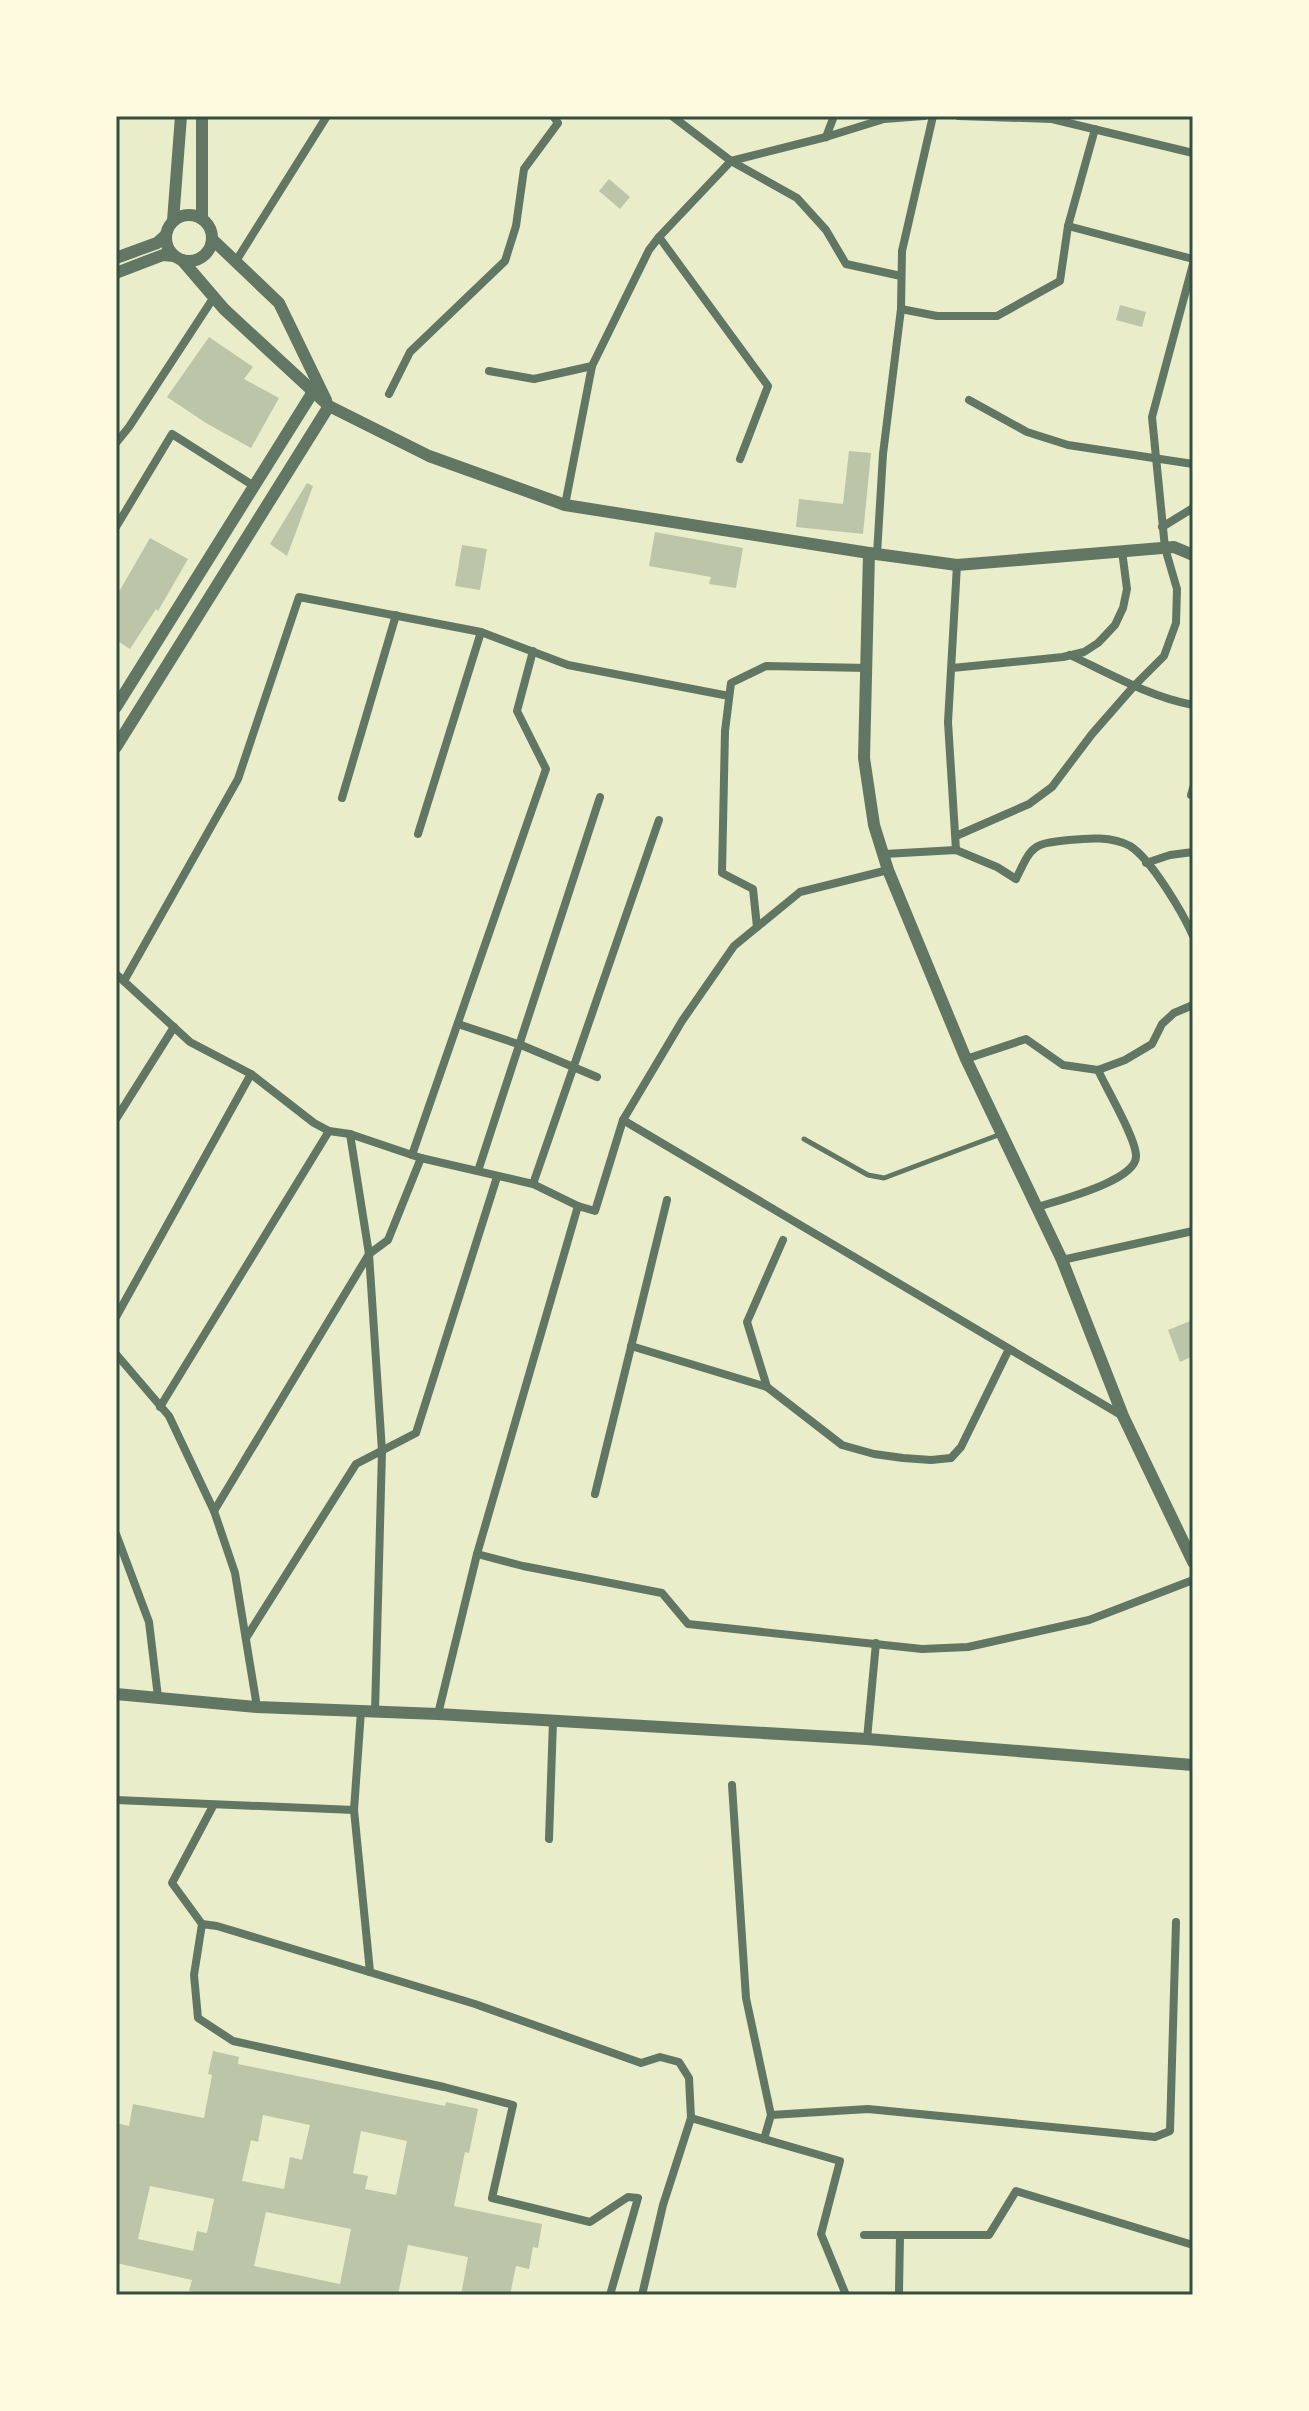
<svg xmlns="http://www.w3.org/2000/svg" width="1309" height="2411" font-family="Karla,sans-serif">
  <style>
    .building { fill: #bcc5a7; fill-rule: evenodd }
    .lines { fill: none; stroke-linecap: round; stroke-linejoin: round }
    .service { stroke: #617663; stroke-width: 5 }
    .minor { stroke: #617663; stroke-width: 8 }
    .tertiary { stroke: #617663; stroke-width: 12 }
    .neatline { fill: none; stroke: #344e41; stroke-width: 3 }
  </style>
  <rect width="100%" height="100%" fill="#e9edc9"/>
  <g class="building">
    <path d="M609,179L630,197L620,209L599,191Z"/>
    <path d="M1120,305L1146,312L1142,327L1116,320Z"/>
    <path d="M209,337L253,367L244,379L279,398L251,448L206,423L167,397Z"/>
    <path d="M849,451L871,453L863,534L796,527L799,499L843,504Z"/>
    <path d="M307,483L313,486L287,556L270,544Z"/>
    <path d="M655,532L743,548L736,588L709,584L711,577L649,566Z"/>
    <path d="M150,538L188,559L158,611L156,609L130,649L116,640V597Z"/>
    <path d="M462,545L487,549L480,590L455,586Z"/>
    <path d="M1193,1320V1356L1180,1362L1168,1330Z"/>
    <path d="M213,2051L239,2057L238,2064L445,2106L446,2102L478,2109L469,2153L465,2152L454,2206L542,2224L538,2248L533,2247L529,2269L516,2266L510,2295H461L468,2257L408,2245L398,2295H209L189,2291L192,2280L116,2263V2123L129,2126L133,2104L204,2118L212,2075L208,2074ZM263,2115L310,2125L302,2160L290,2157L284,2189L242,2181L251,2140L258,2142ZM361,2131L407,2141L396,2195L365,2189L368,2176L353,2173ZM150,2186L214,2199L207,2233L197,2231L193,2251L138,2239ZM266,2212L351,2229L340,2284L254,2266Z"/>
  </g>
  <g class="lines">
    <path class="service" d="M804,1139L868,1175L884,1178L1001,1134"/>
    <g class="minor">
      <path d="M672,116L731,161L797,198L826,230L846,264L901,276"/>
      <path d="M958,116L1052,119L1193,153"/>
      <path d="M826,137L834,116"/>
      <path d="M1068,226L1193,259"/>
      <path d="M659,237L768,386L740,459"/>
      <path d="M236,261L327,116"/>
      <path d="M901,309L937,316H997L1060,281L1068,226L1095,129"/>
      <path d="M489,371L534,379L592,366"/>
      <path d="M389,394L410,352L505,261L516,226L524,169L558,123L553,116"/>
      <path d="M969,400L1027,432L1068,445L1193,464"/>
      <path d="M116,443L129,427L214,297"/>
      <path d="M565,505L592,366L649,250L659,237L731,161L826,137L884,119L924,116"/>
      <path d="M116,527L172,434L254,486"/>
      <path d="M1162,527L1193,508"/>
      <path d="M877,554L883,454L901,309L902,251L933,116"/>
      <path d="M1070,655C1110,674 1150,697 1193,705"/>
      <path d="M952,668L1063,657L1084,652L1098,643L1115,625L1123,608L1127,589L1122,551"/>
      <path d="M1191,795L1193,788"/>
      <path d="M342,798L396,615"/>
      <path d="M418,834L481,632"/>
      <path d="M956,836L1029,804L1052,787L1092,734L1134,686L1164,656L1176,623L1177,589L1165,548L1152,417L1193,264"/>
      <path d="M956,850L948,722L957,565"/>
      <path d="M884,854L956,850L997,867L1016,879C1032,846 1031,844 1069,840C1088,838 1112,836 1130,846C1151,859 1183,913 1193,936"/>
      <path d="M1146,863L1170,855L1193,852"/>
      <path d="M757,927L753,889L722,873L725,731L731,683L766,666L868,668"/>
      <path d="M116,974L190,1042L251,1074L314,1123L329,1131L350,1134L421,1158L533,1184L578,1206L595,1211L623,1120L682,1021L734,946L800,892L888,870"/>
      <path d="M124,981L238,779L299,597L481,632L568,665L729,696"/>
      <path d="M458,1024L521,1045L597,1077"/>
      <path d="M966,1059L1026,1039L1063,1065L1098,1070L1125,1060L1152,1044L1162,1024L1174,1013L1193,1005"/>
      <path d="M116,1119L174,1027"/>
      <path d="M623,1120L1121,1415"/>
      <path d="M350,1134L369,1254L382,1451L375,1712"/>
      <path d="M412,1155L546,769L517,711L533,651"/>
      <path d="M478,1171L600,797"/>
      <path d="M533,1184L659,820"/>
      <path d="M1038,1207C1059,1200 1135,1181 1136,1157C1137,1140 1106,1088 1098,1070"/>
      <path d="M1062,1260L1193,1231"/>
      <path d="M116,1317L251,1074"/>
      <path d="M631,1346L767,1387L747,1322L783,1240"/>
      <path d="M116,1354L169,1416L214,1511L235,1573L257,1707"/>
      <path d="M767,1387L842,1445L874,1454L903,1458L931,1460L951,1458L961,1447L1009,1349"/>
      <path d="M160,1407L329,1131"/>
      <path d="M595,1494L667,1200"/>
      <path d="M214,1511L369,1254L388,1240L421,1158"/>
      <path d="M116,1534L149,1622L158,1697"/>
      <path d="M477,1554L523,1566L662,1593L688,1624L922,1649L968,1647L1089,1620L1193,1580"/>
      <path d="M246,1638L356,1464L416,1433L497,1177"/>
      <path d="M361,1711L354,1810L370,1972"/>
      <path d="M438,1714L477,1554L578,1206"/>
      <path d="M867,1739L876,1643"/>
      <path d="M732,1785L746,1998L771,2115L764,2139"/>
      <path d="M116,1800L354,1810"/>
      <path d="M549,1839L553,1721"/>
      <path d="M202,1924L172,1883L213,1806"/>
      <path d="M771,2115L868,2109L1155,2137L1170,2131L1176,1922"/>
      <path d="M691,2118L840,2161L821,2234L846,2295"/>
      <path d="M864,2235H989L1016,2191L1193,2245"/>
      <path d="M899,2292L900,2235"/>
      <path d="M610,2295L638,2198L628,2197L590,2222L492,2198L513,2105L444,2087L233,2041L198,2018L194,1975L202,1924L217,1926L475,2004L641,2063L660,2057L679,2062L689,2078L691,2118L663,2205L642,2295"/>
    </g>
    <g class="tertiary">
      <circle cx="189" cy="238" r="23"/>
      <path d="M202,219V116"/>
      <path d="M173,221L181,116"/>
      <path d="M212,239L279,303L326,400"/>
      <path d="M116,258L157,243L166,235"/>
      <path d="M182,260L224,309L329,406L429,456L565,505L869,553L957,565L1174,547L1193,555"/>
      <path d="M116,273L163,255L174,256"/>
      <path d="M869,553L864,758L874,825L888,870L966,1059L1062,1260L1123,1416L1193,1562"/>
      <path d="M116,707L311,395V390"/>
      <path d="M116,747L329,406"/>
      <path d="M116,1694L257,1707L438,1714L867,1739L1193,1765"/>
    </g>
  </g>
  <rect width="1309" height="2411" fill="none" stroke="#fefae0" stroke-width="236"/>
  <rect x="118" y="118" width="1073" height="2175" class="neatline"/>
</svg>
